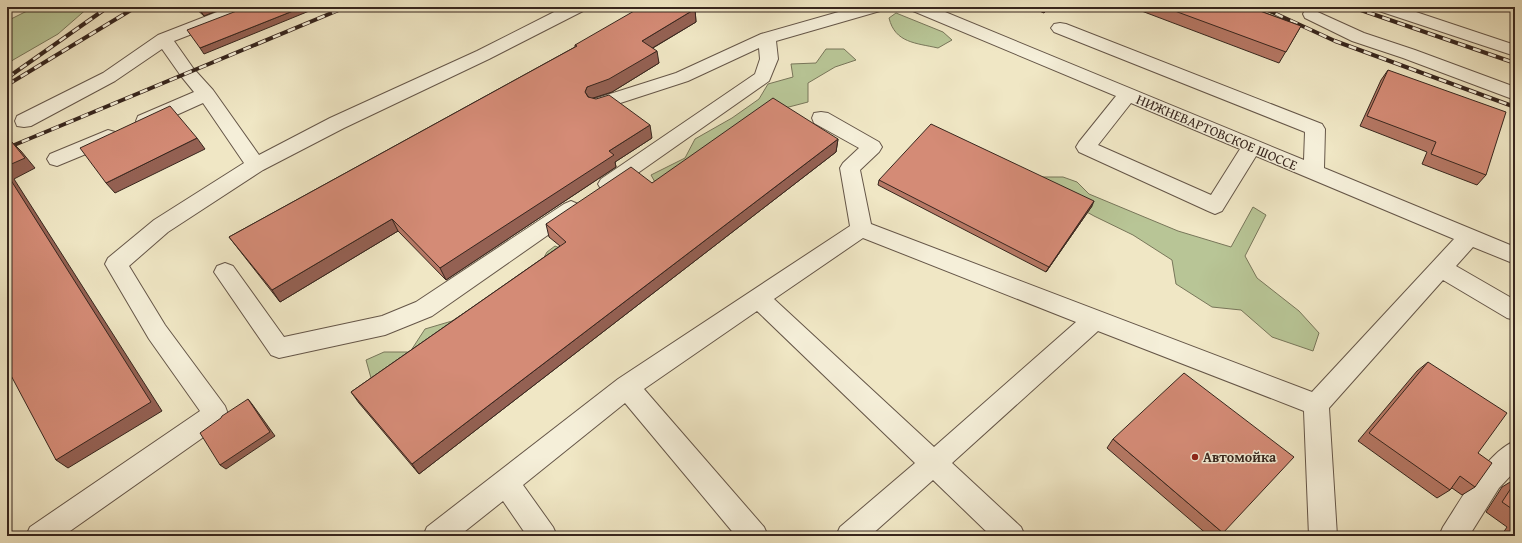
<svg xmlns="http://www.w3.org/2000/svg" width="1522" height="543" font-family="'Gentium Book Plus',serif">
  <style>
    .green { fill: #b8c596; stroke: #78765a }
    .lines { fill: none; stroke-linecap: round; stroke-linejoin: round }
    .minor-casing { stroke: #655648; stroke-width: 2 }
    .minor { fill: #f5efd9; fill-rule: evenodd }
    .rail-casing { stroke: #37261e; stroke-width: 4 }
    .rail { stroke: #f5efd9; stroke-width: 2.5; stroke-dasharray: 8; stroke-linecap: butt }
    .wall { fill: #b67865; stroke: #37261e }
    .shaded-wall { fill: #946153; stroke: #37261e }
    .building { fill: #d48b76; stroke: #37261e }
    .poi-dot { fill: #8f2418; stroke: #f5efd9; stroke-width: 1.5 }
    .labels { text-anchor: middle; stroke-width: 3; stroke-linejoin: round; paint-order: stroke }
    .street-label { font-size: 14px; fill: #37261e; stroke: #f5efd9 }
    .poi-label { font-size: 14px; font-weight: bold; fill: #37261e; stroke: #f5efd9; text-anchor: start }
  </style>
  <rect width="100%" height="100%" fill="#f0e7c5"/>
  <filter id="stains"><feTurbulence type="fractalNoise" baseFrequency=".005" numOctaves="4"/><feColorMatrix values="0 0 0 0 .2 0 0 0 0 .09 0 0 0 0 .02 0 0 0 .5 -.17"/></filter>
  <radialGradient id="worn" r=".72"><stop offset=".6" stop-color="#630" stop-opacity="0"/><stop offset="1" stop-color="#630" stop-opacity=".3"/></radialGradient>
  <g class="green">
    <path d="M35,7H89L58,34L13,60L7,66V21Z"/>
    <path d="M896,13L943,32L952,40L938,48C916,43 895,43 889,18Z"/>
    <path d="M826,49H844L856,60L835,67L808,83V102L785,108L660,191L651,175L685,158L695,139L732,118L759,99L768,84L793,77L791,64L816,63Z"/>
    <path d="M1040,177H1063L1077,182L1089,194L1178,231L1231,247L1253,207L1266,215L1245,256L1257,278L1299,311L1319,333L1313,351L1272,337L1241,310L1212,307L1176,284L1172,260L1133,235L1094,216L1044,188Z"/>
    <path d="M555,246L567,251L373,385L366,360L384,352H410L425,329L452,321L493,294L536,272L547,252Z"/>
  </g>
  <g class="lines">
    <g class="minor-casing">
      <g id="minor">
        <path d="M230,7H253L251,11L174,41L193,68L213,90L259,155L330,118L477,51L564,7H585L583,11L489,59L344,128L263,170L168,232L129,266L165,325L225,406L228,414L225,422L63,536H26L30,527L200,411L149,339L105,264L108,258L154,220L244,163L203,103L152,126L145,127L138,126L136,121L138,116L194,92L181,76L162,49L115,81L31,126L24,127L17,126L15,121L17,116L103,73L158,35Z"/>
        <path d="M856,7H882L880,11L776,41L778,59L769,81L615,189L608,191L601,189L598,184L601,179L755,74L760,59L759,48L688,81L605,108L598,110L591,108L589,104L591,100L676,73L761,34Z"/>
        <path d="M911,7H933L1304,160L1305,132L1054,32L1051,28L1054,24L1060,23L1066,24L1322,124L1325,129L1324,168L1515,247V264L1473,247L1456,266L1515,300V320L1507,318L1443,280L1329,408L1337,536H1309L1304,411L1098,331L952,463L1021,527L1025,536H991L933,480L870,536H836L840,527L915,463L757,311L644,389L764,527L768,536H736L625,403L523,485L553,527L557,536H527L503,501L459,536H423L427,527L618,379L850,226L840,168L843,163L859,148L814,123L812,118L814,113L821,112L828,113L879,142L882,147L879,152L860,170L871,224L1312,392L1454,239L1256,156L1222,211L1215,214L1208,211L1079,152L1076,147L1079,142L1116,96L913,11ZM1131,103L1240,149L1211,195L1098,145ZM863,238L1076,322L934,447L774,299Z"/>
        <path d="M1377,7H1401L1515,45V56L1379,11Z"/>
        <path d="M1311,9L1364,33L1415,50L1515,87V100L1403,58L1352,41L1305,18L1303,14L1305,10Z"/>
        <path d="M108,130L115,132L118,137L115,142L57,166L50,164L47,159L50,154Z"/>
        <path d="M571,201L578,204L581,209L578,214L432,316L385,335L279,358L271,355L214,272L217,266L225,263L233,266L284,337L382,316L416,302L564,204Z"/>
        <path d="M1515,441V471L1499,488L1469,536H1439L1443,527C1460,501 1487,452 1515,441Z"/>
      </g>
    </g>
    <use href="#minor" class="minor"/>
    <g class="rail-casing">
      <g id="rail">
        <path d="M1261,7L1335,41L1515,107"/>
        <path d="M1352,7L1515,63"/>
        <path d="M7,78L108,7"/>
        <path d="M7,85L136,7"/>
        <path d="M7,148L346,7"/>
      </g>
    </g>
    <use href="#rail" class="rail"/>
  </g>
  <g class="wall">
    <path d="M194,7H226L204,16Z"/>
    <path d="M1030,7H1049L1044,13Z"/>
    <path d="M1131,7H1249L1301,26L1279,63Z"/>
    <path d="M695,9L696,22L653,48L659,63L612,92L593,98L652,138L615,162L616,167L446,280L398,231L280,302L229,237L575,47V45Z"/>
    <path d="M1388,70L1486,175L1477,185L1422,164L1427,152L1360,126L1381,80Z"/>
    <path d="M838,139L836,152L419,474L359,403L351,392L560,246L549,237L546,224L652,183Z"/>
    <path d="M879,180L1092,206L1046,272L878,185Z"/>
    <path d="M1428,362L1478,453L1475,487L1462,495L1452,488L1450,490L1437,498L1358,441L1417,371Z"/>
    <path d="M1113,439L1223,533L1220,536H1209L1107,448Z"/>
    <path d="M1515,479V536H1504L1505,535L1503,533L1507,527L1486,512L1502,487Z"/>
  </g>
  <g class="shaded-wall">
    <path d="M208,7H226L204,16L200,10Z"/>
    <path d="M303,7H319L204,54L200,48Z"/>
    <path d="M1045,7H1049L1044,13Z"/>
    <path d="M695,9L696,22L644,53L642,41Z"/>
    <path d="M657,51L659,63L612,92L590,99L585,92L587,87Z"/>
    <path d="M650,125L652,138L615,162L616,167L446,280L440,268L609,151Z"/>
    <path d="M197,138L205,149L115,193L106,183Z"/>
    <path d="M838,139L836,152L419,474L412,464Z"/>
    <path d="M11,141L21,151L35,168L14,179L162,411L68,468L56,460L7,174V166Z"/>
    <path d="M1094,201L1092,206L1046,272L1049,267Z"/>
    <path d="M392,219L398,231L280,302L272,290Z"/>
    <path d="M7,367L18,375L7,381Z"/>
    <path d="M248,399L252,404L275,436L226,469L220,465Z"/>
  </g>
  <g class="building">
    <path d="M197,7H208L200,10Z"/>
    <path d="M247,7H303L200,48L187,30Z"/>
    <path d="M641,7H692L695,9L642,41L657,51L609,79L587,87L585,92L588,97L596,99L609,95L650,125L609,151L614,155L440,268L392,219L272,290L229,237L577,46L575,45Z"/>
    <path d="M1164,7H1249L1301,26L1286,52Z"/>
    <path d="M1388,70L1506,112L1486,175L1431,154L1436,142L1367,116Z"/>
    <path d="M773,98L838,139L412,464L351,392L566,242L546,224L631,167L652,183Z"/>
    <path d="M170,106L197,138L106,183L80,148Z"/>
    <path d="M931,124L1094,201L1049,267L879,180Z"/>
    <path d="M11,141L25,158L7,166V142Z"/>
    <path d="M7,174L151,402L56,460L7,368Z"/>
    <path d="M1428,362L1507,413L1478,453L1492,463L1475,487L1460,476L1450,490L1369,433Z"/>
    <path d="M1184,373L1294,457L1223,533L1113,439Z"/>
    <path d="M248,399L270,432L220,465L200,433L221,418L222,416Z"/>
    <path d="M1515,482V511L1502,502Z"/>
  </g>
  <circle class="poi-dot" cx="1195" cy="457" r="4"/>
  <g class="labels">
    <g class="street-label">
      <text transform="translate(1217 132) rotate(23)" y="5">НИЖНЕВАРТОВСКОЕ ШОССЕ</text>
    </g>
    <g class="poi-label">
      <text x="1203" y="462">Автомойка</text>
    </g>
  </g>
  <rect width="1522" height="543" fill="none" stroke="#f0e7c5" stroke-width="24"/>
  <rect x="8" y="8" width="1506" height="527" fill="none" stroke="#37261e" stroke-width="2"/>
  <rect x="12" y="12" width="1498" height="519" fill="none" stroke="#37261e"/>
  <rect width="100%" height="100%" filter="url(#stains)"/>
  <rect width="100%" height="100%" fill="url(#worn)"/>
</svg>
